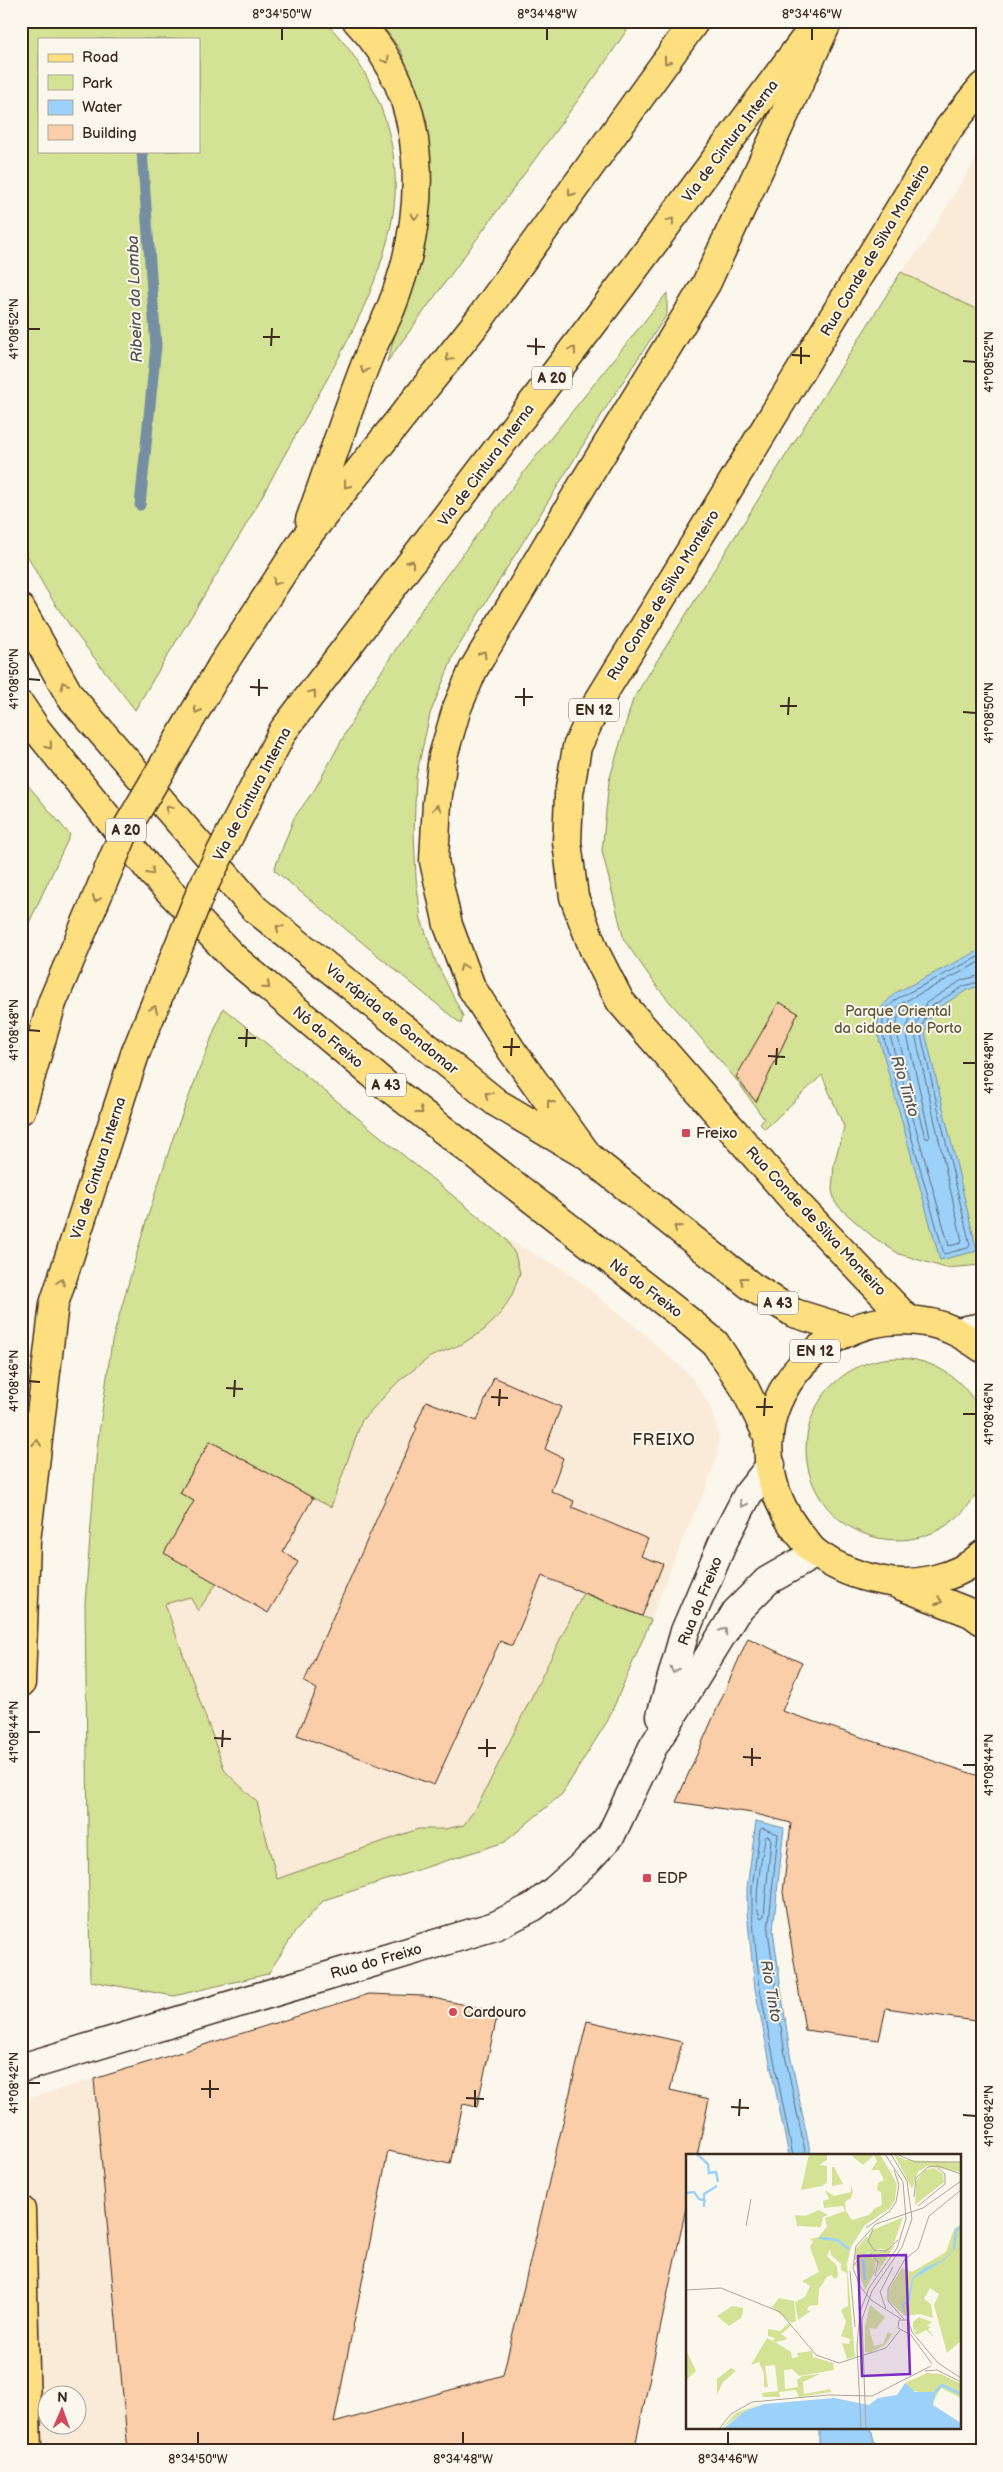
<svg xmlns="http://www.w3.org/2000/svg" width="1003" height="2472" font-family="'Balsamiq Sans',sans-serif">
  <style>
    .built { fill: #faebd8; fill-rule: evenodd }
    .green { fill: #d4e295; stroke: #88865a; fill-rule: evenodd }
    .water { fill: #9cd1fa; stroke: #758ea2 }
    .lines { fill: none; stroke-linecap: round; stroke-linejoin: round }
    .shore { stroke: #626d76; stroke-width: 1 }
    .stream { stroke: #758ea2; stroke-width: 11 }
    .building { fill: #f9cea8; stroke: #3b2a1e }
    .street-casing { stroke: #3b2a1e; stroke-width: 31 }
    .secondary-casing { stroke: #3b2a1e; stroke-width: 31 }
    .primary-casing { stroke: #3b2a1e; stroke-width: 31 }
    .highway-casing { stroke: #3b2a1e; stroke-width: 31 }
    .street { stroke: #fbf7ec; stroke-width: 28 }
    .secondary { stroke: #fbf7ec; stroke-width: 28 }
    .primary { stroke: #fedf80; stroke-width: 28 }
    .highway { stroke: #fedf80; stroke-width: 28 }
    .highway-bridge-casing { stroke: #3b2a1e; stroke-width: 31; stroke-linecap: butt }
    .highway-bridge { stroke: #fedf80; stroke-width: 28 }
    .oneway { stroke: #9c844f }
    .oneway2 { stroke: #9b9085 }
    .ticks { fill: none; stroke: #3b2a1e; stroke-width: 2 }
    .poi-dot { fill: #d1495b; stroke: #fbf7ec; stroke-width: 2 }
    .labels { text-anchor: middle; stroke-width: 4; stroke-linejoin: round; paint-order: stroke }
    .shield { fill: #fbf7ec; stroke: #75685c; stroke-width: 1 }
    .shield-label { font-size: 14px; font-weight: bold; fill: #3b2a1e }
    .street-label { font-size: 15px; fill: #3b2a1e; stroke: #fbf7ec }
    .park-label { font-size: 15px; fill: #61583c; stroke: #fbf7ec }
    .poi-label { font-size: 15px; fill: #3b2a1e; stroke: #fbf7ec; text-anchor: start }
    .water-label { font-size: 16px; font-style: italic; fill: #535455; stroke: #fbf7ec }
    .neighbourhood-label { font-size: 16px; letter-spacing: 1px; fill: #3b2a1e; stroke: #fbf7ec }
    .inset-river { fill: none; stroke: #9cd1fa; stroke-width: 2.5 }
    .inset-road { fill: none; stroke: #aea59a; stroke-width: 1 }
    .view { fill: #7b2cbf; fill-opacity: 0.15; stroke: #7b2cbf; stroke-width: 2.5 }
    .inset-edge { fill: none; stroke: #3b2a1e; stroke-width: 2.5 }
    .neatline { fill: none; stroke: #3b2a1e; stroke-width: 2 }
    .ticks-label { font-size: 12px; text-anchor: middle; fill: #3b2a1e }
  </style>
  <rect width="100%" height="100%" fill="#fbf7ec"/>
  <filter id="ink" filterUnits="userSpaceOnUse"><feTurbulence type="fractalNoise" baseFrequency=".02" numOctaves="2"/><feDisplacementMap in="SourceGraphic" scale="10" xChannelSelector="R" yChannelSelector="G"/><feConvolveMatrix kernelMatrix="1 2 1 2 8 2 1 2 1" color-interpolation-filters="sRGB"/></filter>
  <g filter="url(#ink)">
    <g class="built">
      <path d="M982,149V312L901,272L922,247Z"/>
      <path d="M506,1239L564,1269L637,1328L690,1375L709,1404L719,1434L717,1455L705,1491L680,1545L651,1620L642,1616L480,1801L464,1825L445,1829H418L277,1879L257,1802L225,1771L165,1604L190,1597L199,1610L164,1553L194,1502L180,1493L210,1441L313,1498L331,1506L362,1420L399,1381L430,1357L462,1344L484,1330L500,1315L512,1295L515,1254Z"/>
      <path d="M369,1994L388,2151L330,2451H21V2101ZM48,2394H78V2424H48Z"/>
    </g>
    <g class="green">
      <path d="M26,21H324C373,68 402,139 394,207C384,286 332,370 294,438C279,464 266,490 251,516C214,581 173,645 135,710C95,657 46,603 21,540V26ZM39,39H199V151H39Z"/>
      <path d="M379,21H633L600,70L387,362L411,280L430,193L427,122L401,51Z"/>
      <path d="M901,272L982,312V1222L977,1223L982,1240V1265L946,1268L899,1254L873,1237L841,1209L835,1202L832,1190L834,1164L844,1127L822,1075L765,1129L760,1124L764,1119L739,1083L658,988L624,940L602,851L609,781L633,699Z"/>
      <path d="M667,293V314L609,403L455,652L430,714L416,777L414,833L416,878L421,919L436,962L463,1016L461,1024L274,870L294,818L315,789L368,692L425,604L530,464Z"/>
      <path d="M21,777L70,835L28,925L21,945Z"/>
      <path d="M223,1008L506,1239L515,1254L520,1273L512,1295L500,1315L484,1330L462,1344L430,1357L399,1381L362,1420L331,1507L313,1498L210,1441L180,1493L194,1501L217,1583L198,1611L190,1597L165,1604L225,1771L257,1802L277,1879L418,1829H445L464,1825L480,1801L583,1593L651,1620L608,1720L562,1794L505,1842L324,1900L295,1932L268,1974L174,1996L90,1981L85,1604L97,1447L112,1341L145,1225L173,1138Z"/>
      <circle cx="897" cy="1449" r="91"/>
    </g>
    <g class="water">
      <path d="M982,949V985L967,990L933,1011L925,1032L977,1251L940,1260L877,1031L880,1009L895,993Z"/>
      <path d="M756,1821L784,1828L773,1930L790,2054L811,2156H789L755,1989L747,1913V1888Z"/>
      <path d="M819,2428H871L876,2451H819Z"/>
    </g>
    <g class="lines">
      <g class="shore">
        <path d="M982,955L898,998L884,1011L882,1031L944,1254L968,1248L970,1245L920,1031L930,1007L964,986L982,981"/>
        <path d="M982,961L902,1003L890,1014L888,1029L949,1246L961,1243L962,1241L914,1030L926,1003L962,980L982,975"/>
        <path d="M910,1007L914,1010L907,1027V1035L930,1136L928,1139L925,1137L896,1030L898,1017Z"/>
        <path d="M768,1836L771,1839L764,1916L761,1918C751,1907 763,1854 765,1838Z"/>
        <path d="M793,2156L760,1989L752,1913V1888L760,1830L762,1828L778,1834L768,1931L785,2055L806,2156"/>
      </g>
      <path class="stream" d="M140,505L156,346L142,151"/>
    </g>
    <g class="building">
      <path d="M779,1002L798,1013L756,1102L736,1077Z"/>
      <path d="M494,1377L561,1407L545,1449L563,1458L551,1491L574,1501L572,1507L648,1539L641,1556L663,1564L642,1616L542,1576L512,1646L500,1641L434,1785L297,1735L317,1689L304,1682L417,1428L415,1427L426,1401L477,1421Z"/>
      <path d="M210,1441L313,1498L283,1551L298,1562L268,1613L164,1553L194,1501L180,1493Z"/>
      <path d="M748,1638L802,1663L782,1711L982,1777V2022L886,2008L879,2040L805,2030L783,1892L791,1823L752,1813L676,1802Z"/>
      <path d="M369,1994L424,1996L498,2012L477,2107L463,2104L450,2164L388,2151L334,2423L503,2375L587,2021L682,2042L670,2090L709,2099L697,2156H687V2203L636,2442L613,2451H128L94,2079Z"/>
    </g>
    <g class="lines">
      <g class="street-casing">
        <path id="street" d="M957,1332L982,1327"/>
      </g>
      <g class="secondary-casing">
        <g id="secondary">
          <path d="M661,1716L685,1631L724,1540L748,1494L771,1465"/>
          <path d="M21,2068L495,1926L533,1907L555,1890L585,1863L611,1835L653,1747L736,1612L767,1581L816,1553"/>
        </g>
      </g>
      <g class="primary-casing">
        <g id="primary">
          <path d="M908,1320L798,1205L620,1001L594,950L574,897L567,842L569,794L577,747L598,702L949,128L982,87"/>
          <path d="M982,1348C966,1337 950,1327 931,1323C867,1310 803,1343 777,1403C758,1448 772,1502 802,1537C807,1543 811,1550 817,1554C837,1568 856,1576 879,1580C912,1588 957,1579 982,1555"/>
          <path d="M899,1585L971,1613L982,1621"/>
        </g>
      </g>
      <g class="highway-casing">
        <g id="highway">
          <path d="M310,520C330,465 348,407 370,353C376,338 385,323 391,308C428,214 432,98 357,21"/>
          <path d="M21,609L70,696L255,909L497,1103L589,1157L751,1286L794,1313L849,1330"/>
          <path d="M221,667L303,541L479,320L695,21"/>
          <path d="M21,706L37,730L153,874L234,958L387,1086L685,1318L715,1343L744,1387L769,1438"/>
          <path d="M283,731L623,284L810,32"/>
          <path d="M21,1110L52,1003"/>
          <path d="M589,1157L512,1051L471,987L448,925L434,861L437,803L443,756L457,708L473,670L585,481L706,284L828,21"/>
          <path d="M21,1683L26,1541L54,1304L135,1054"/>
          <path d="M21,2210L27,2451"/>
        </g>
      </g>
      <use href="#street" class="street"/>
      <use href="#secondary" class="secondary"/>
      <use href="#primary" class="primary"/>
      <use href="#highway" class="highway"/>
      <g class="highway-bridge-casing">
        <g id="highway-bridge">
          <path d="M52,1003L124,833L221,667"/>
          <path d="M135,1054L202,889L283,731"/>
        </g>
      </g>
      <use href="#highway-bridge" class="highway-bridge"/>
    </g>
    <defs><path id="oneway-chevron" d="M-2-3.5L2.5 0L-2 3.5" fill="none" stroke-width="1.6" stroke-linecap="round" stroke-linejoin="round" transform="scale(1.25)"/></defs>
    <g class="oneway">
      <use href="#oneway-chevron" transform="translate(386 60) rotate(59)"/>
      <use href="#oneway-chevron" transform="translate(667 61) rotate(126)"/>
      <use href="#oneway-chevron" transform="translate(571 193) rotate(126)"/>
      <use href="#oneway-chevron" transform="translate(415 216) rotate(98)"/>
      <use href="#oneway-chevron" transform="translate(671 221) rotate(-53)"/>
      <use href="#oneway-chevron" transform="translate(573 350) rotate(-53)"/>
      <use href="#oneway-chevron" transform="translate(449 358) rotate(129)"/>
      <use href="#oneway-chevron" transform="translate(364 370) rotate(110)"/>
      <use href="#oneway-chevron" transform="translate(347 485) rotate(129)"/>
      <use href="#oneway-chevron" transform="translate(411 563) rotate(-53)"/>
      <use href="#oneway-chevron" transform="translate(276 582) rotate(123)"/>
      <use href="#oneway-chevron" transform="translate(483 654) rotate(-59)"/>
      <use href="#oneway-chevron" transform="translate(64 685) rotate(-120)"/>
      <use href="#oneway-chevron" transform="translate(313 693) rotate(-53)"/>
      <use href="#oneway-chevron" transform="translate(197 710) rotate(120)"/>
      <use href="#oneway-chevron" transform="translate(49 746) rotate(51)"/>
      <use href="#oneway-chevron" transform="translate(437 808) rotate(-87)"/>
      <use href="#oneway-chevron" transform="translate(169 809) rotate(-131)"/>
      <use href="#oneway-chevron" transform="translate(151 872) rotate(49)"/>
      <use href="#oneway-chevron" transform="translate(96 899) rotate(113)"/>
      <use href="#oneway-chevron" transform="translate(279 928) rotate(-141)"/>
      <use href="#oneway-chevron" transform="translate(463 967) rotate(-111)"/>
      <use href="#oneway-chevron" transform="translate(267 986) rotate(40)"/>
      <use href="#oneway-chevron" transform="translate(154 1009) rotate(-68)"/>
      <use href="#oneway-chevron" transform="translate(488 1095) rotate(-141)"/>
      <use href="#oneway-chevron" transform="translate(550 1103) rotate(-126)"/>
      <use href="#oneway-chevron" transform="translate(420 1111) rotate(38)"/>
      <use href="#oneway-chevron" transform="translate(677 1228) rotate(-141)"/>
      <use href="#oneway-chevron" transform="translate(743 1280) rotate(-143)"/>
      <use href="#oneway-chevron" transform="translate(61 1282) rotate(-72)"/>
      <use href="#oneway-chevron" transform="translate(37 1443) rotate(-83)"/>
      <use href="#oneway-chevron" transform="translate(939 1601) rotate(21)"/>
    </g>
    <g class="oneway2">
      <use href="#oneway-chevron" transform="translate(743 1504) rotate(117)"/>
      <use href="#oneway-chevron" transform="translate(724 1631) rotate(-57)"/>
      <use href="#oneway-chevron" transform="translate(674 1670) rotate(105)"/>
    </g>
  </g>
  <path class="ticks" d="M282,40V28M547,40V28M812,40V28M28,329H40M263,337H280M271,346L272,328M527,346L545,347M536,355V338M792,355L810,356M963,361L976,362M801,364V347M28,679L40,680M250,687L268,688M259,696V679M515,697H533M524,706V688M780,706H797M963,712L976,713M788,715L789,697M28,1030L40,1031M238,1038H256M246,1047L247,1029M503,1047H520M511,1056L512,1038M768,1056L785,1057M963,1063H976M776,1065L777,1048M28,1381L40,1382M226,1388L243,1389M234,1397L235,1380M491,1397L508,1398M499,1406L500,1389M756,1407H773M963,1414H976M764,1416L765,1398M28,1732H40M214,1738L231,1739M222,1747L223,1730M478,1748H496M487,1757V1739M743,1757L761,1758M963,1765H976M752,1766V1748M28,2083H40M201,2089H219M210,2098V2080M466,2098L484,2099M475,2107V2090M731,2107L749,2108M963,2115L976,2116M739,2116L740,2099M198,2444V2432M463,2444V2432M728,2444V2432"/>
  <g class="poi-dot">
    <rect x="681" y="1128" width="10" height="10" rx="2.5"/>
    <rect x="642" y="1873" width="10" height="10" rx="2.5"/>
    <circle cx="453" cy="2012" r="5"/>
  </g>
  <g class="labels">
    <g class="shield">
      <rect x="532" y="366.5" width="40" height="23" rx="4"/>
      <rect x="569" y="698.5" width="50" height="23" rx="4"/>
      <rect x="106" y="818.5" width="40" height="23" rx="4"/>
      <rect x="366" y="1073.5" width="40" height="23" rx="4"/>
      <rect x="758" y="1291.5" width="40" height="23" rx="4"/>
      <rect x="790" y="1339.5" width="50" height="23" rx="4"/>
    </g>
    <g class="shield-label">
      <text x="552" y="383">A 20</text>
      <text x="594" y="715">EN 12</text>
      <text x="126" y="835">A 20</text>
      <text x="386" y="1090">A 43</text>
      <text x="778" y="1308">A 43</text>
      <text x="815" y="1356">EN 12</text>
    </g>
    <g class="street-label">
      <text transform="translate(730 141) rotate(-53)" y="5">Via de Cintura Interna</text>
      <text transform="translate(875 250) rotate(-59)" y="5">Rua Conde de Silva Monteiro</text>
      <text transform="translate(486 465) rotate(-53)" y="5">Via de Cintura Interna</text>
      <text transform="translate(663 595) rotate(-58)" y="5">Rua Conde de Silva Monteiro</text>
      <text transform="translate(252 794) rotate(-62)" y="5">Via de Cintura Interna</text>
      <text transform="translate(392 1019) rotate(39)" y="5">Via rápida de Gondomar</text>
      <text transform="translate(328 1037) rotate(40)" y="5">Nó do Freixo</text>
      <text transform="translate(98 1168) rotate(-72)" y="5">Via de Cintura Interna</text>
      <text transform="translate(816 1221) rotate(47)" y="5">Rua Conde de Silva Monteiro</text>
      <text transform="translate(646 1288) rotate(37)" y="5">Nó do Freixo</text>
      <text transform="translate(700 1601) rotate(-68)" y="5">Rua do Freixo</text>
      <text transform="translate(376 1961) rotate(-16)" y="5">Rua do Freixo</text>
    </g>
    <g class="park-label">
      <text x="898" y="1016">Parque Oriental<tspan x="898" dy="17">da cidade do Porto</tspan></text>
    </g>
    <g class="poi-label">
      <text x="696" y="1138">Freixo</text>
      <text x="657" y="1883">EDP</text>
      <text x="463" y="2017">Cardouro</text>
    </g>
    <g class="water-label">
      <text transform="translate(134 299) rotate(-92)" y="6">Ribeira da Lomba</text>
      <text transform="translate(906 1086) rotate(73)" y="6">Rio Tinto</text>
      <text transform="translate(772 1991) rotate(80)" y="6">Rio Tinto</text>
    </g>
    <g class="neighbourhood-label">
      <text x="664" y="1445">FREIXO</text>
    </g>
  </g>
  <g transform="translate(686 2154)">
    <rect width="275" height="275" fill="#fbf7ec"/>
    <path d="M123,0H141V6L133,11L141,12V28L136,32L115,36ZM167,0H194L211,30L209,46L204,54L179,71L165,93L161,110L169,203L161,205L156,189L163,190L164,185L155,182L160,168L155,156L162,152L161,119L155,116V110L145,101L144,95L141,102L151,112L152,122L149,125L145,121L141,123L133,135L132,151L123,152L121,156L125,157L112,166L109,148L119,143L124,132L116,127L133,118L124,93L127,87L124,85L132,83L141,73L139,64L159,57L157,52L138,54L137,47L143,45L139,36L148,42L165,38V31L167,38L165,44L159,48L160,57L166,66L183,61L189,54L196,51L195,38L191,36L192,29L198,26L193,16H185L191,8L188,1L177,11L166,2ZM208,0L219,6L275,8V18L241,12L232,18L226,35ZM146,13H148L157,30L146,32ZM248,14L257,20L258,28L229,51L230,28L238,16ZM133,56L142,61L137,63L135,73L111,72L109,61L119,62ZM217,63L208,89L200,95H190L185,91L183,81L187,76ZM275,70V187L261,199L248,151L253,140L244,134L238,145L245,150L247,164L234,160L219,162L203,147V135L216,114L226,118L260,98L268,75ZM181,82L192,98L209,91L191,119L193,111L183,98L168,107L170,95ZM183,101L190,107L189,118L179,136L169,111L172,104ZM93,144L108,147L110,167L105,169L86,153ZM184,151L199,163L190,175L183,174L188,192L197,190L202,178L206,180L199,191L183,199L179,198V172ZM46,152L57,154V158L55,164L43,172L31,162ZM233,163L246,168L241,172L245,173L242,175L248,183L240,176L231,181L228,178L232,175L227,177V168ZM103,169L105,172L95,180L101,184L99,186L89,188L105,198L106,204L112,203L111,199L126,197L127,203L147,209L148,216L113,222L106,215L98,216L99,235L112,233L111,226L116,222L134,220L117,228L118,240L144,235L145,238L113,243L110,236L93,238L94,243H77L76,239L92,237L89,211L79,212L82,233H78V220L73,208L65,211L81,184L87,187L89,184L82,182V175L94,177ZM1,198L10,217L0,226V198ZM45,214L50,217L37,228L31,241V225ZM241,219L255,220L275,230V244L255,234L247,248L249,237L242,240L224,236L219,229ZM79,248L59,257L35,275L50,259Z" fill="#d4e295"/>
    <path d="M270,94L257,107L227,125L224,146L218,151L219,162L216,150L222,146L226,124L238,114L255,107ZM219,229L229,238H250L247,251L275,269V275H37L59,257L78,250L148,244L183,251L192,244L211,241Z" fill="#9cd1fa"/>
    <path class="inset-river" d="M11,0L22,10L23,19L30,18L32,28M0,39L8,38L13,45L20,47M18,53V40L31,32M133,84L151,86L163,95M268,96L270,76L275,74M177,105L179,126M247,240L256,231L275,240"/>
    <path class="inset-road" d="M210,0L229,8H275M228,43L230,24L242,13L252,12L275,20M232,52L259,30V20L252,14M60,72L65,45M180,74L204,57L210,48L213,31L208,16M187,75L182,87L188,96L200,97L212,86M168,111L175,101L185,100L192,108L189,122M164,117L169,173M0,136L35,134L94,158L130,201L153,209L200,194L214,176M200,155L194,138L207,113M215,165L185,146L174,132L167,114L170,92L190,70L237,54L275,27M218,165L202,147V135L219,105L232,95L243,62L275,36M246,210L225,181L212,174L213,166H222L226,178L252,209L275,224M239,217L251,216L275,228M33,275L45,260L66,248L142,241L186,242L245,212M175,275L171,192L174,158L183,134L211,94L220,65L217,28L199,0M180,275L176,165L186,137L216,93L226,65L221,27L205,0"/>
    <path class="view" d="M220,101L224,220L176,222L172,102Z"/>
    <rect width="275" height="275" class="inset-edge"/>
  </g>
  <rect width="1003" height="2472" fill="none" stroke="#fbf7ec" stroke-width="55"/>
  <rect x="38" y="38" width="162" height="115" fill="#fbf7ec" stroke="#aea59a"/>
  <rect x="48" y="54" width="25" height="8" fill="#fedf80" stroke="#aea59a"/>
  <text x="82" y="62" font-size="15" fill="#3b2a1e">Road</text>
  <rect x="48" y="75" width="25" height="15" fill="#d4e295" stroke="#aea59a"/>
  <text x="82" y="88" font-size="15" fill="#3b2a1e">Park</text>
  <rect x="48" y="100" width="25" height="15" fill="#9cd1fa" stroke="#aea59a"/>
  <text x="82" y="112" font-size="15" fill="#3b2a1e">Water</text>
  <rect x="48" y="125" width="25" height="15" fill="#f9cea8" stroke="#aea59a"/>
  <text x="82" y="138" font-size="15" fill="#3b2a1e">Building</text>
  <g transform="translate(62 2410) rotate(2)"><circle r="24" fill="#fbf7ec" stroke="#aea59a"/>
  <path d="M0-4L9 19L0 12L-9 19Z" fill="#d1495b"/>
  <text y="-8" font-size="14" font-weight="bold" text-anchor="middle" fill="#3b2a1e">N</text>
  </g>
  <rect x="28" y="28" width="948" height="2416" class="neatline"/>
  <g class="ticks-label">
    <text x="282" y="18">8°34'50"W</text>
    <text x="547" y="18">8°34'48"W</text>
    <text x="812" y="18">8°34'46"W</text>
    <text transform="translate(14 329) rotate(-90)" y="4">41°08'52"N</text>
    <text transform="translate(989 362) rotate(-90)" y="4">41°08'52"N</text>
    <text transform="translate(14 679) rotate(-90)" y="4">41°08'50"N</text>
    <text transform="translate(989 713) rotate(-90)" y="4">41°08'50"N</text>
    <text transform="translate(14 1030) rotate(-90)" y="4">41°08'48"N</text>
    <text transform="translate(989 1063) rotate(-90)" y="4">41°08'48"N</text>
    <text transform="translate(14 1381) rotate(-90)" y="4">41°08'46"N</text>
    <text transform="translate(989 1414) rotate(-90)" y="4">41°08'46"N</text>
    <text transform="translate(14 1732) rotate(-90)" y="4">41°08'44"N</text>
    <text transform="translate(989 1765) rotate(-90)" y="4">41°08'44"N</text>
    <text transform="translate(14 2083) rotate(-90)" y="4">41°08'42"N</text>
    <text transform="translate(989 2116) rotate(-90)" y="4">41°08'42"N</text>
    <text x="198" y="2463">8°34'50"W</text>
    <text x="463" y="2463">8°34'48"W</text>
    <text x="728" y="2463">8°34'46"W</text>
  </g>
</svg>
